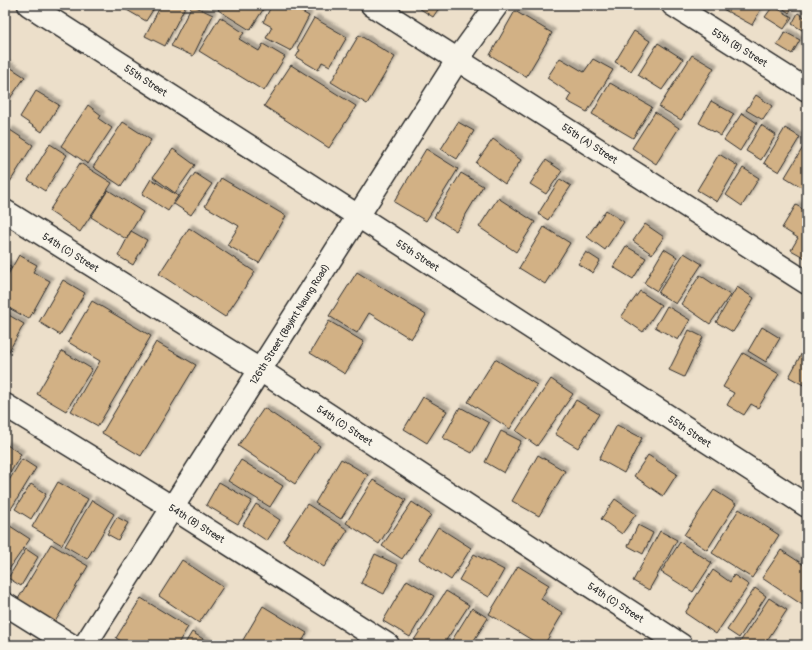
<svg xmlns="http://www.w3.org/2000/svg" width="812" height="650" font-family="Pangolin,sans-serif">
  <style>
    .building { fill: #d2b185; stroke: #2b2b2b; filter: url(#shadow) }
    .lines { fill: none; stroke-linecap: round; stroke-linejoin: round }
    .minor-casing { stroke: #2b2b2b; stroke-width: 25 }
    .tertiary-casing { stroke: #2b2b2b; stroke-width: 25 }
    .minor { stroke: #f7f3e8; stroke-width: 22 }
    .tertiary { stroke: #f7f3e8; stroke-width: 22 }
    .labels { text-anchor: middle; stroke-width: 3; stroke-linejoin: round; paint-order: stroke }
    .street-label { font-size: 10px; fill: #2b2b2b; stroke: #f7f3e8 }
  </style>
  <defs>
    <filter id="shadow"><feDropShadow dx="3.5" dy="-3.5" stdDeviation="1" flood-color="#0004"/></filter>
  </defs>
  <rect width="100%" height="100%" fill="#ecdfca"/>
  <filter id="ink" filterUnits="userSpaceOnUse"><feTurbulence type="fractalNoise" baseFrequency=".025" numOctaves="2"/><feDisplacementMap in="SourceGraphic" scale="8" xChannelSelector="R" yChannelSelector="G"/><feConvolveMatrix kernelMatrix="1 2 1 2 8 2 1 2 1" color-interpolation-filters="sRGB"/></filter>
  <g filter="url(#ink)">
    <g class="building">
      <path d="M128,5H156L146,21L125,9Z"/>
      <path d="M161,5H186L165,46L145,36Z"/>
      <path d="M192,5L213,15L193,56L171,46Z"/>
      <path d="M221,5H266L250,30L218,10Z"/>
      <path d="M272,5H289L309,16L291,51L266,38L272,27L263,22Z"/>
      <path d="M414,5H441L433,17Z"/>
      <path d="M723,5H763L752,25L721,8Z"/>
      <path d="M779,5H795L789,13Z"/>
      <path d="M773,6L792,17L784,29L765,17Z"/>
      <path d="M515,11L552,33L526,77L490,55Z"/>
      <path d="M798,13L807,19V33L792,24Z"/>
      <path d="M220,17L244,33L239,39L259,51L263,44L285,57L264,91L199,51Z"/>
      <path d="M314,18L347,37L330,66L322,62L318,70L296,57L300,50L297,48Z"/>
      <path d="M634,31L650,41L631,71L615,62Z"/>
      <path d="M785,32L800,40L792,54L777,45Z"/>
      <path d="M359,35L395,57L367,104L331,82Z"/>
      <path d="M658,43L683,59L662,90L638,75Z"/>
      <path d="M692,55L714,68L681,120L659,107Z"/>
      <path d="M560,58L584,72L593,59L613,70L587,112L567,101L571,94L547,78Z"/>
      <path d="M5,64L25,77L6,104L5,103Z"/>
      <path d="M291,65L356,106L329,148L264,106Z"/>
      <path d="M610,83L652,107L633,138L592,114Z"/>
      <path d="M36,91L59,105L42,132L20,117Z"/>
      <path d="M756,95L772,106L763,120L746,110Z"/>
      <path d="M711,101L734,114L721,136L699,123Z"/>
      <path d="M88,105L101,115L99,119L112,128L88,164L61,146Z"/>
      <path d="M655,112L679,128L656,164L632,148Z"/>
      <path d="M742,113L757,123L740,151L724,140Z"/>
      <path d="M123,122L151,140L121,186L93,167Z"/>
      <path d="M458,122L474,131L457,159L441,149Z"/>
      <path d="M761,125L776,135L761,160L746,151Z"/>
      <path d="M785,128L800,137L779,172L764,163Z"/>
      <path d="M10,130L33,145L10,182L5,178V137Z"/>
      <path d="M493,139L521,160L505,184L476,163Z"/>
      <path d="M50,144L67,155L45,191L28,180Z"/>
      <path d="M805,144L807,145V181L803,188L785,177Z"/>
      <path d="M173,149L195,165L175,193L153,177Z"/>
      <path d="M426,149L458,169L426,221L394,202Z"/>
      <path d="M719,154L738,166L717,202L697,190Z"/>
      <path d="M546,160L562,171L546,194L530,184Z"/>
      <path d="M80,163L112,183L80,232L49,211Z"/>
      <path d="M743,168L759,178L742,206L726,195Z"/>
      <path d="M195,173L212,184L191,215L174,204Z"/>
      <path d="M461,173L483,186L456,231L434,217Z"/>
      <path d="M221,178L286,216L259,263L227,245L239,226L205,206Z"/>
      <path d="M151,179L178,196L168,211L142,194Z"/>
      <path d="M560,179L571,186L548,220L538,214Z"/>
      <path d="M108,190L143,212L126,239L91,217Z"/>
      <path d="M498,198L535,222L516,252L479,227Z"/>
      <path d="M796,205L807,212V259L791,250L798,238L782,228Z"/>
      <path d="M606,210L624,222L605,250L587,237Z"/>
      <path d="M645,224L664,237L652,254L633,241Z"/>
      <path d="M544,227L570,243L545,284L519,268Z"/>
      <path d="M189,228L255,272L225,317L159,274Z"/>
      <path d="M131,231L147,240L133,265L118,256Z"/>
      <path d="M626,246L646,258L633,279L613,267Z"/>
      <path d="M664,249L677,257L657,291L644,283Z"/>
      <path d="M586,252L600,261L593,273L578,264Z"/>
      <path d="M684,253L702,264L676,304L658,293Z"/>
      <path d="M19,255L37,265L33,272L50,281L29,319L5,306V280Z"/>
      <path d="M5,263L11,267L5,277Z"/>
      <path d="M357,272L426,315L411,339L369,313L357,333L329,316Z"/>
      <path d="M700,275L730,295L710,324L681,304Z"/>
      <path d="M63,280L85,293L60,335L39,322Z"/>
      <path d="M737,287L754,298L733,332L716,322Z"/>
      <path d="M640,291L661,305L643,332L621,317Z"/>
      <path d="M92,301L151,336L98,426L71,411L100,361L68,342Z"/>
      <path d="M667,306L690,320L678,340L655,327Z"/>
      <path d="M7,314L24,324L5,358V318Z"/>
      <path d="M329,321L364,342L345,374L310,353Z"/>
      <path d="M762,327L780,338L766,362L748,351Z"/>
      <path d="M689,330L703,337L684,377L669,370Z"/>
      <path d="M156,342L196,365L141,456L102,433Z"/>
      <path d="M805,347L807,348V387L789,377Z"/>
      <path d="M62,351L92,369L66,411L37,394Z"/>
      <path d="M743,353L779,374L758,408L751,404L744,415L727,405L734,393L723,387Z"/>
      <path d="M495,359L537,385L510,429L468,402Z"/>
      <path d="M551,379L573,394L537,446L516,431Z"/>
      <path d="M423,397L447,411L427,443L404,429Z"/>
      <path d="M576,400L599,414L578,448L555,434Z"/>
      <path d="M460,407L489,423L472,453L443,438Z"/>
      <path d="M264,408L320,446L295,484L238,446Z"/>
      <path d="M617,425L642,438L624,473L599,459Z"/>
      <path d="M501,431L521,441L504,473L485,462Z"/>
      <path d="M7,445L21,454L5,482V448Z"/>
      <path d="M538,455L565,471L539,516L512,501Z"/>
      <path d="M648,455L677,474L663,496L634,476Z"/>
      <path d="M22,459L36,468L11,509L5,505V487Z"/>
      <path d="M341,459L368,475L341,519L315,503Z"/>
      <path d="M241,460L283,486L270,507L228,481Z"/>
      <path d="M373,480L406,500L379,544L346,523Z"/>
      <path d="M58,482L88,499L62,545L32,527Z"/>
      <path d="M219,482L252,501L238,524L206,505Z"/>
      <path d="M31,484L46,494L31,519L15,509Z"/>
      <path d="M714,490L736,504L707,550L684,535Z"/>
      <path d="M615,499L636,514L622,534L601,519Z"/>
      <path d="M92,500L114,514L87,559L65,546Z"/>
      <path d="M412,502L431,515L402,559L382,546Z"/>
      <path d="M256,504L280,520L267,541L243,525Z"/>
      <path d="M307,504L348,530L324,567L283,541Z"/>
      <path d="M739,509L779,535L752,578L712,553Z"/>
      <path d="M117,517L128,523L118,540L107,534Z"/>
      <path d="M638,525L653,533L643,554L628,546Z"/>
      <path d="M10,526L30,539L5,575V534Z"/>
      <path d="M438,527L471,548L451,580L419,559Z"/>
      <path d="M660,531L677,540L649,590L633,581Z"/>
      <path d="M680,542L712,563L693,592L661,572Z"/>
      <path d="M51,544L88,566L55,622L18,599Z"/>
      <path d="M26,549L38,557L21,586L8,578Z"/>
      <path d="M781,550L807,567V601L804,606L762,578Z"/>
      <path d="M375,554L398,565L384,594L361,583Z"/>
      <path d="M474,554L504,570L489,597L459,580Z"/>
      <path d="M182,560L223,587L199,623L159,596Z"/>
      <path d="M518,566L549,585L541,599L563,613L544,645H540L489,614Z"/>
      <path d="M713,570L730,582L734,575L749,585L716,634L685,613Z"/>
      <path d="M407,580L434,596L410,637L383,621Z"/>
      <path d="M755,588L766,596L739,638L727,630Z"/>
      <path d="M446,591L469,605L443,645H422L414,640Z"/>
      <path d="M141,598L188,627L177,645H128L116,638Z"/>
      <path d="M769,598L787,610L764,645H738Z"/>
      <path d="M263,606L307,633L300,645H240Z"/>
      <path d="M472,608L488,618L471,645H449Z"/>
      <path d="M192,632L208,642L206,645H184Z"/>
    </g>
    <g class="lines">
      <g class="minor-casing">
        <g id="minor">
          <path d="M29,5L358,216L807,506"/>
          <path d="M372,5L807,283"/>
          <path d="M673,5L807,90"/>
          <path d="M5,211L260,370L681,645"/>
          <path d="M5,405L173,508L388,645"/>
          <path d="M5,604L71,645"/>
        </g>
      </g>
      <g class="tertiary-casing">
        <path id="tertiary" d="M85,645L458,59L497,5"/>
      </g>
      <use href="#minor" class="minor"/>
      <use href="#tertiary" class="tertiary"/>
    </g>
  </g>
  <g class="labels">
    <g class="street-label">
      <text transform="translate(740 47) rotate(32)" y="4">55th (B) Street</text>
      <text transform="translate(146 80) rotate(33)" y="4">55th Street</text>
      <text transform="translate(590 143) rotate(33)" y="4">55th (A) Street</text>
      <text transform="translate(71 252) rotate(32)" y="4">54th (C) Street</text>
      <text transform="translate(418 255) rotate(33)" y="4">55th Street</text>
      <text transform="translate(289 324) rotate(-58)" y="4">126th Street (Bayint Naung Road)</text>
      <text transform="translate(345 425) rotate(33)" y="4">54th (C) Street</text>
      <text transform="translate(690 431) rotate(33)" y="4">55th Street</text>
      <text transform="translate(197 523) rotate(32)" y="4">54th (B) Street</text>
      <text transform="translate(616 602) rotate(33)" y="4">54th (C) Street</text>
    </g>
  </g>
  <rect width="812" height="650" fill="none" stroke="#f7f3e8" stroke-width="20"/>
  <rect x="10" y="10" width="792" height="630" fill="none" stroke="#2b2b2b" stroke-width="1.5" filter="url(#ink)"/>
</svg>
